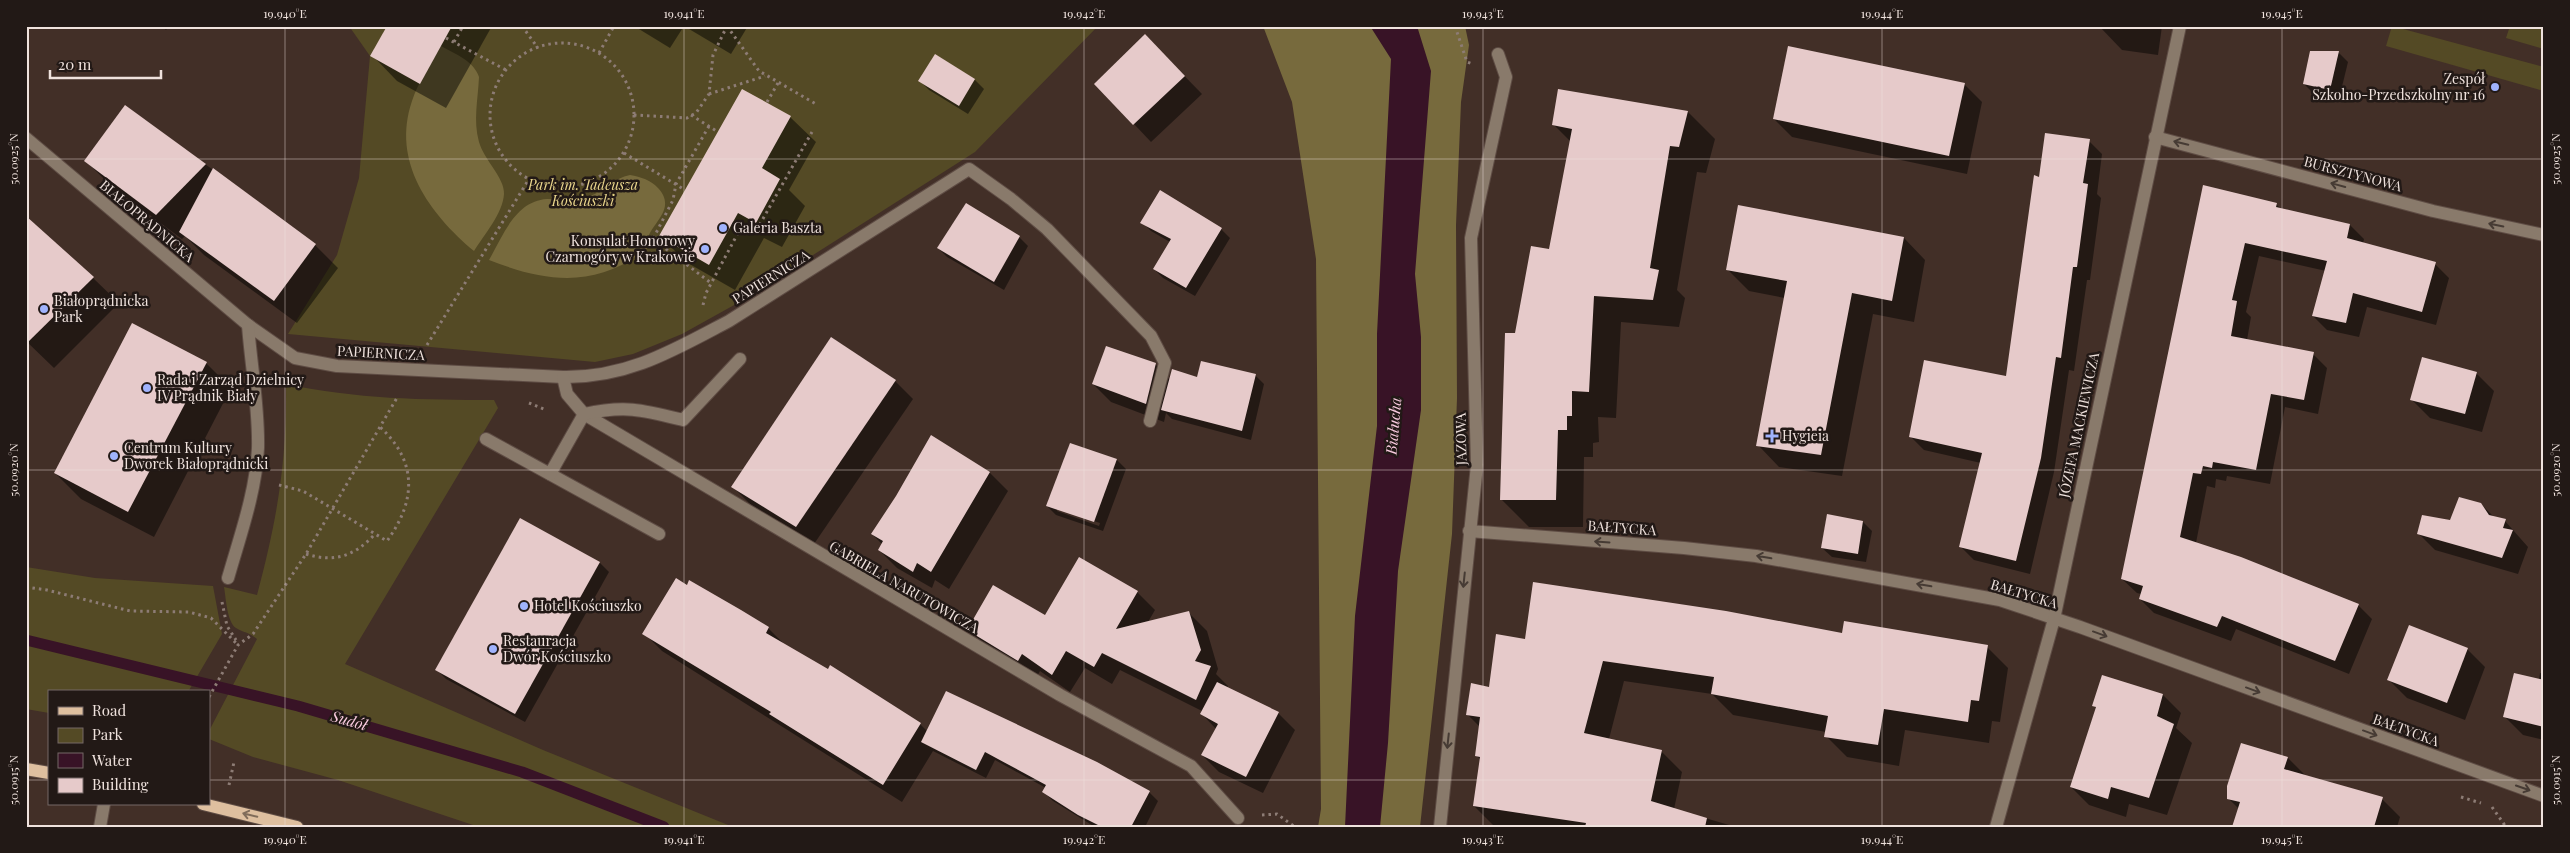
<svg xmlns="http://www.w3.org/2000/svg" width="2570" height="853" font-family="'Playfair Display',serif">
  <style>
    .green { fill: #544a25 }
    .forest { fill: #776a3d }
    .water { fill: #381326 }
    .shadow { fill: #0007; fill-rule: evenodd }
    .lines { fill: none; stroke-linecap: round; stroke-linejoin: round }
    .stream { stroke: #381326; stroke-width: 11 }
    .building { fill: #e6caca }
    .minor-casing { stroke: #5e4c44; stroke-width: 14 }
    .major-casing { stroke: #5e4c44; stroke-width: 14 }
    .path { stroke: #8d7c75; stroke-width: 3; stroke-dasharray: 2.5 4; stroke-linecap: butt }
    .minor { stroke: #897a6b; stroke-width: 12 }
    .major { stroke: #debf9f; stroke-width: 12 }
    .oneway { stroke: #463b34 }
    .oneway2 { stroke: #806c5a }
    .ticks { fill: none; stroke: #efe2dd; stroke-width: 1; stroke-opacity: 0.45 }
    .poi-dot { fill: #a0b3fd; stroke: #221916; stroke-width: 2 }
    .labels { text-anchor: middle; stroke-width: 5; stroke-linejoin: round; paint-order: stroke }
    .poi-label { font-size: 14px; fill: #efe2dd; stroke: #221916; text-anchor: start }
    .street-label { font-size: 14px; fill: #efe2dd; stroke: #221916 }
    .park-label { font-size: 14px; font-style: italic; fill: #ebd78d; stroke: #221916 }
    .water-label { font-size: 15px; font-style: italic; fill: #facce0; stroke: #221916 }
    .neatline { fill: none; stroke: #efe2dd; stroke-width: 2 }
    .ticks-label { font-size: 12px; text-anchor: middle; fill: #efe2dd }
  </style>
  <rect width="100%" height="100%" fill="#422f27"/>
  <g class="green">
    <path d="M349,26H1098L975,152L736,304L682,334L633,354L595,362L288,334L337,255L359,178L370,56Z"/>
    <path d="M2392,26L2544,67V91L2386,46Z"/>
    <path d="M2510,26H2544V49L2506,38Z"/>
    <path d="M286,384C355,399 424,400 494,400L498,408L345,664L543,750L733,827H479L338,780L253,757L209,739V731L257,639C249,632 244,633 236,628C227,622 226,598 224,587L257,595C277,520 287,462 286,384Z"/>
    <path d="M26,567L95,578L213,586L222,634L188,692H49V713L26,709Z"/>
  </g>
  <g class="forest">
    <path d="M1263,26H1465L1469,45L1461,102L1456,225L1457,398L1452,534L1420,827H1318L1321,809L1316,259L1292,102Z"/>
    <path d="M441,46C455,54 474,61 479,77C478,100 473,120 479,142C484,160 505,178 504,194C503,213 484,235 474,251C430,214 391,162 412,101C418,82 431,64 441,46Z"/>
    <path d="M630,175C641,177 651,180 658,188C681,213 640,228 649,247C597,289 548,283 489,260C503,236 515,201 547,199C562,199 576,201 590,196C605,191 614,178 630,175Z"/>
  </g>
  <path class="water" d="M1370,26H1417L1431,71L1415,274L1421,337V410L1398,571L1388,743L1380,827H1345L1355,616L1377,426V334L1391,59Z"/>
  <g class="shadow">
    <path d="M162,26H169L166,30Z"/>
    <path d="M388,26H492L446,108L397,81L372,55Z"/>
    <path d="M634,26H684L670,48Z"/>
    <path d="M684,26H748L731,54Z"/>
    <path d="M2099,26H2162L2158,55L2122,50Z"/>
    <path d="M2311,53H2339L2348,62L2339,99L2313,93L2304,84Z"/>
    <path d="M1163,54L1202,94L1151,142L1134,124Z"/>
    <path d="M975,80L984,89L968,114L929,90L920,81Z"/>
    <path d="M1964,84L1982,102L1967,174L1792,137L1774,119Z"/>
    <path d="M126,106L315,245L338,268L297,323L204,255L185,236L182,239L112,187L86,161Z"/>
    <path d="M1688,112L1715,139L1706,173L1697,172L1677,290L1685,298L1679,327L1621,322L1616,418L1598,417L1599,442L1593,443V457H1584L1583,527H1529L1502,500L1516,334L1550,250L1571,142L1553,124Z"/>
    <path d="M790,117L816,142L789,190L805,206L782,247L764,238L735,290L686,262L660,236Z"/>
    <path d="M2089,141L2102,154L2097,194L2101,198L2090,280H2087L2074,371L2069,370L2054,472L2030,574L1974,560L1960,546L1981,463L1924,450L1910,436L2007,378L2040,178Z"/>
    <path d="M2204,187L2276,204L2282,210L2350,225L2364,239L2363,244L2435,264L2449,278L2436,325L2367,307L2359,337L2327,330L2313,316L2326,271L2259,256L2246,312L2251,317L2247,340L2313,354L2327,368L2318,414L2285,407L2270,484L2227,476L2226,481L2216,479L2215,488L2207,486L2196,543L2358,605L2372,619L2349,674L2236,629L2231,641L2154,613L2140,599L2141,594L2137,593L2122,579Z"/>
    <path d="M1142,222L1221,229L1230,238L1195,296L1163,278L1154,269L1170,242L1151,231Z"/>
    <path d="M1019,237L1028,246L1004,290L947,257L938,248Z"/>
    <path d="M1904,238L1925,260L1914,322L1873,314L1842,476L1779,467L1758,445L1785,298L1749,291L1727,269Z"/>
    <path d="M93,278L119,303L54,368L26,341Z"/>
    <path d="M1106,348L1156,365L1170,380L1255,375L1264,384L1251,440L1172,419L1166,413L1164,422L1111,402L1093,384Z"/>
    <path d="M206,363L231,388L154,537L81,499L55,473Z"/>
    <path d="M2476,373L2494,391L2482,432L2430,418L2412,400Z"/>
    <path d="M895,381L913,399L814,544L751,505L733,487Z"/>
    <path d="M931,437L990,473L1008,491L949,589L935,580L932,588L897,568L879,550L883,545L872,534L897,496Z"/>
    <path d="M1071,445L1117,460L1126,469L1103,531L1056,515L1047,506ZM1057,509L1100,523L1099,526L1057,511Z"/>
    <path d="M2481,504L2495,518L2505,521L2528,547L2518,574L2435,550L2419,534L2450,521Z"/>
    <path d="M1863,522L1872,531L1866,562L1832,557L1822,548Z"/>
    <path d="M2544,560V574L2541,571Z"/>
    <path d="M600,563L609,572L525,722L446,679L437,670Z"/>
    <path d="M1137,592L1155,610L1148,622L1189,613L1207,631L1218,669L1216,674L1228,686L1227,688L1278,713L1295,730L1263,793L1219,772L1202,755L1216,729L1201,713L1202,711L1120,670L1112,684L1085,668L1070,692L1040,671L1036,678L987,648L969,630L1045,617Z"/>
    <path d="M768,628L786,646L828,671L830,667L920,724L927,731L1149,792L1158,801L1145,827H1095L1053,801L1044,792L1046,788L995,760L986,778L933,751L902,802L662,651L644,633Z"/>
    <path d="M1843,634L1987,647L2008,668L2000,722L1992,721L1989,743L1905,730L1899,766L1847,757L1826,736V732L1733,715L1712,694L1624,681L1609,739L1661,751L1682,772L1674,809L1736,827H1495L1474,806L1481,760L1476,755L1480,727L1467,714L1526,640Z"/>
    <path d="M2467,649L2485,667L2465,720L2407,698L2389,680Z"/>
    <path d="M2540,673L2544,674V740L2523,735L2505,717L2539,680Z"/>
    <path d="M2163,695L2181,713L2176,728L2192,743L2167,815L2129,804L2126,817L2089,805L2071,787L2096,708L2094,705Z"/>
    <path d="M2288,758L2306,776L2382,799L2400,817L2397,827H2237L2239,809L2228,798Z"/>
  </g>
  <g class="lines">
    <path class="stream" d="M26,640L298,706L522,772L664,827"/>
  </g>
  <g class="building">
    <path d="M387,26H452L420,84L370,56Z"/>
    <path d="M1145,34L1185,76L1133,125L1094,84Z"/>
    <path d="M1788,46L1965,83L1949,156L1773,119Z"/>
    <path d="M2310,51H2339L2330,90L2303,84Z"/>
    <path d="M935,54L975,79L959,106L918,81Z"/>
    <path d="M742,89L791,116L762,168L780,179L756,223L738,213L709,265L659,236Z"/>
    <path d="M1558,89L1688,111L1679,147L1670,146L1650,268L1659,270L1653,300L1594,296L1589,392L1572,391V416H1567V430H1558L1556,500H1500L1505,333H1515L1531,246L1549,249L1572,129L1552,125Z"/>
    <path d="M125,105L206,164L156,215L84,161Z"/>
    <path d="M2045,133L2090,139L2083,183L2088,184L2077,267H2073L2061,358L2056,357L2041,458L2016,561L1959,547L1982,453L1909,437L1924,360L2006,376L2034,175L2039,177Z"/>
    <path d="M213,168L316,244L274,301L179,232Z"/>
    <path d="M2203,185L2277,203L2276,207L2350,224L2347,238L2436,262L2422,312L2353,293L2346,323L2312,316L2327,261L2245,243L2232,300L2237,301L2231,336L2314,352L2304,400L2271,394L2256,470L2213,462L2212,468L2203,466L2201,474L2193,473L2180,537L2241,557L2359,604L2335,661L2222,616L2217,627L2139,599L2143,586L2121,579Z"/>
    <path d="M1160,190L1222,228L1186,288L1153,269L1171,239L1140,223Z"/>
    <path d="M966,203L1020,236L994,282L937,248Z"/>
    <path d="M1738,205L1904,237L1892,301L1852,293L1821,455L1756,446L1787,281L1726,270Z"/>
    <path d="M26,216L94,277L26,344Z"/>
    <path d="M132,323L207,362L128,512L54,473Z"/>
    <path d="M831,337L896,380L796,527L731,487Z"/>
    <path d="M1106,346L1156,363L1146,404L1092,384Z"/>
    <path d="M2422,357L2477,372L2465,414L2410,400Z"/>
    <path d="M1201,361L1256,374L1242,431L1161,410L1172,369L1197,377Z"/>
    <path d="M931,435L990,472L931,572L917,563L913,572L878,550L883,541L871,534L896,496Z"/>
    <path d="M1070,443L1117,459L1094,522L1046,506Z"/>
    <path d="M2459,497L2481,503L2489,515L2506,519L2503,528L2513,530L2502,558L2417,534L2422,515L2450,520Z"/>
    <path d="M1827,514L1863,521L1858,554L1821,548Z"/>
    <path d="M520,518L600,562L515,714L435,670Z"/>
    <path d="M1079,557L1138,591L1116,629L1189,611L1201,650L1195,661L1211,666L1196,700L1102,653L1094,667L1066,651L1052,675L1022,654L1018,661L967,630L993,585L1045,615Z"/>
    <path d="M676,578L687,585L689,580L741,610L769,627L766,633L828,669L830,665L921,723L883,785L769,714L771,712L642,634Z"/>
    <path d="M1533,582L1726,611L1842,633L1844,621L1988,645L1979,701L1971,700L1968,722L1884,709L1878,745L1824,737L1828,716L1711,694L1714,677L1603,661L1584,733L1662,750L1651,801L1707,818L1705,827H1585L1586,823L1473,806L1480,757L1475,756L1480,717L1466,715L1471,683L1489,687L1496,634L1525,639Z"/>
    <path d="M2409,625L2468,648L2447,703L2387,680Z"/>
    <path d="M2514,673L2544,680V727L2503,717Z"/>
    <path d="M2102,675L2163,694L2157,716L2174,724L2149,798L2111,787L2108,799L2070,787L2096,707L2092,706Z"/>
    <path d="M1217,682L1279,712L1246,777L1201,755L1218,724L1200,714Z"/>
    <path d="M946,691L1097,762L1150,791L1131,827H1102L1078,815L1042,792L1046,785L985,752L976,770L921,742Z"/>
    <path d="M2241,743L2288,757L2284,769L2383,797L2374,827H2232L2240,802L2227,799V786Z"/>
  </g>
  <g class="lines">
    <g class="minor-casing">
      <g id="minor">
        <path d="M2155,137L2433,211L2544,235"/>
        <path d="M26,138L248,325L295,358L337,366L563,377C628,378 674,350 729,321L969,169L1011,199L1047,229L1151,336L1165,363L1150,421"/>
        <path d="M563,377L567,394L584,414L1060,695L1191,766L1238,818"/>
        <path d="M486,439L659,534"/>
        <path d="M550,474L584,414C626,405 643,410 683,420L740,359"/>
        <path d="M1469,531L1684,548L1756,556L2000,600L2080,627L2544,796"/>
        <path d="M228,578C240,536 256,492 258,448C259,407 251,366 248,325"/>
        <path d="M100,827L104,804"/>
        <path d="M1440,827L1477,465L1471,238L1506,77L1498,54"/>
        <path d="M1996,827L2054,619L2180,26"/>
      </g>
    </g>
    <g class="major-casing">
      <g id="major">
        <path d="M26,769L49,773"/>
        <path d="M203,804L297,827"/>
      </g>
    </g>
    <g class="path">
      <path d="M522,26L538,48"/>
      <path d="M727,26L759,71L816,104"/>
      <path d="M1455,26L1467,62L1473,64"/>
      <path d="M446,38L506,70"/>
      <path d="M454,42L463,26"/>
      <circle cx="562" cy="115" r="72"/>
      <path d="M599,53L614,26"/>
      <path d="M709,94L765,76"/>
      <path d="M767,102L778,83"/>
      <path d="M634,115L687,118L696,113L709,94L713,55L727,26"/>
      <path d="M691,115L718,132"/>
      <path d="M709,126L676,184L673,200L653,239L711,283"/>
      <path d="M624,153L685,190"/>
      <path d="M703,305L706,293L738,233L742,229L760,224L812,132"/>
      <path d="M427,345L529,179"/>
      <path d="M529,403L546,410"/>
      <path d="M279,485L303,491L387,541C416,501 418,462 380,427"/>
      <path d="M306,554C334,563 355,556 375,534"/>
      <path d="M26,587L47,590L130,611L189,612L211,618L238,645"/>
      <path d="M222,602L227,626L236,640"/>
      <path d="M209,697L238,645L253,634L306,554L398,396"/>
      <path d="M229,785L234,762"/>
      <path d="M2461,797L2481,803"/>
      <path d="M2492,807L2506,827"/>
      <path d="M1262,815L1277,814L1295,827"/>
    </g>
    <use href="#minor" class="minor"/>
    <use href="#major" class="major"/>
  </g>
  <defs><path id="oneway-shaft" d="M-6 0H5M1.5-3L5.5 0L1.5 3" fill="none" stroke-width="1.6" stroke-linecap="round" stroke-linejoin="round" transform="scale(1.25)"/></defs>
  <g class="oneway">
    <use href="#oneway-shaft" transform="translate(2181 143) rotate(-166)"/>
    <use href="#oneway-shaft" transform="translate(2338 185) rotate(-165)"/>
    <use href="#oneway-shaft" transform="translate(2496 225) rotate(-168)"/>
    <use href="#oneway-shaft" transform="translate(1602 542) rotate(-176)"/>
    <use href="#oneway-shaft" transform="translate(1764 557) rotate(-170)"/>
    <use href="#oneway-shaft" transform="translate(1464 580) rotate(96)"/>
    <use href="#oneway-shaft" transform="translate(1924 585) rotate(-170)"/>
    <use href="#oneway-shaft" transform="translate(2100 634) rotate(20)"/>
    <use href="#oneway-shaft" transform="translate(2253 690) rotate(20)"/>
    <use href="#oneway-shaft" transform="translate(2370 733) rotate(20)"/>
    <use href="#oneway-shaft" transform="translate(1448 741) rotate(96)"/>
    <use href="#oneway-shaft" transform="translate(2523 788) rotate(19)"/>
  </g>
  <use class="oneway2" href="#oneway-shaft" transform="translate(250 815) rotate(-166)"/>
  <path class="ticks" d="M285,26V827M684,26V827M1084,26V827M1483,26V827M1882,26V827M2282,26V827M26,159H2544M26,470H2544M26,780H49M209,780H2544"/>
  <g class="poi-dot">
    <circle cx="2495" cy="87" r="5"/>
    <circle cx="723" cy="228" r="5"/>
    <circle cx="705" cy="249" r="5"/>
    <circle cx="44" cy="309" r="5"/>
    <circle cx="147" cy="388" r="5"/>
    <path d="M1769.5 428.5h5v5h5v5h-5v5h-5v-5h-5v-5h5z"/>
    <circle cx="114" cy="456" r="5"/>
    <circle cx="524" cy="606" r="5"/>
    <circle cx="493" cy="649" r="5"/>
  </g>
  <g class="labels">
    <g class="poi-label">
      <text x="2485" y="84" text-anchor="end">Zespół<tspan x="2485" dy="16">Szkolno-Przedszkolny nr 16</tspan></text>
      <text x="733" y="233">Galeria Baszta</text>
      <text x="695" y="246" text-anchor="end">Konsulat Honorowy<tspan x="695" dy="16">Czarnogóry w Krakowie</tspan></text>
      <text x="54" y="306">Białoprądnicka<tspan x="54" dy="16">Park</tspan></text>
      <text x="157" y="385">Rada i Zarząd Dzielnicy<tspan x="157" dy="16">IV Prądnik Biały</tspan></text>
      <text x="1782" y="441">Hygieia</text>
      <text x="124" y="453">Centrum Kultury<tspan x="124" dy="16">Dworek Białoprądnicki</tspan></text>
      <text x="534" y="611">Hotel Kościuszko</text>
      <text x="503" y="646">Restauracja<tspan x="503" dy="16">Dwór Kościuszko</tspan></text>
    </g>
    <g class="street-label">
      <text transform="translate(2353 174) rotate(15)" y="5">BURSZTYNOWA</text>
      <text transform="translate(147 221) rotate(40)" y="5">BIAŁOPRĄDNICKA</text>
      <text transform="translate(771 277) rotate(-32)" y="5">PAPIERNICZA</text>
      <text transform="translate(381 353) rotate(3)" y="5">PAPIERNICZA</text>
      <text transform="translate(2079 425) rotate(-78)" y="5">JÓZEFA MACKIEWICZA</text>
      <text transform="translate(1461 439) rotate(-91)" y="5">JAZOWA</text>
      <text transform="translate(1622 528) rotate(4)" y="5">BAŁTYCKA</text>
      <text transform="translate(904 587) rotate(30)" y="5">GABRIELA NARUTOWICZA</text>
      <text transform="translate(2024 594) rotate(17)" y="5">BAŁTYCKA</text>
      <text transform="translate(2406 730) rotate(20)" y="5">BAŁTYCKA</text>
    </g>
    <g class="park-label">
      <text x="583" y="190">Park im. Tadeusza<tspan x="583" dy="16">Kościuszki</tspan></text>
    </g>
    <g class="water-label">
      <text transform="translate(1394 426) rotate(-85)" y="5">Białucha</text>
      <text transform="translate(349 721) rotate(16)" y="5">Sudół</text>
    </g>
  </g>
  <rect width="2570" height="853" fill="none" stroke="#221916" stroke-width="55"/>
  <rect x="48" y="690" width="162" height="115" fill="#221916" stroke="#746966"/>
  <rect x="58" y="707" width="25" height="8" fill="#debf9f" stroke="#746966"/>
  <text x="92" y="716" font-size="15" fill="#efe2dd">Road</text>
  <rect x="58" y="728" width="25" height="15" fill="#544a25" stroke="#746966"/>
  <text x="92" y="740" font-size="15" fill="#efe2dd">Park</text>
  <rect x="58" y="753" width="25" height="15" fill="#381326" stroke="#746966"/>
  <text x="92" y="766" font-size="15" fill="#efe2dd">Water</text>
  <rect x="58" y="778" width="25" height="15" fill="#e6caca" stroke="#746966"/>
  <text x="92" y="790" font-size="15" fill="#efe2dd">Building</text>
  <path d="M50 70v8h111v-8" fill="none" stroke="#efe2dd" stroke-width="2.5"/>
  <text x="58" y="70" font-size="15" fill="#efe2dd" stroke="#221916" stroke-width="4" paint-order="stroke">20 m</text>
  <rect x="28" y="28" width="2514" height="798" class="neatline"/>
  <g class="ticks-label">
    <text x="285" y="18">19.940°E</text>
    <text x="684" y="18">19.941°E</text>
    <text x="1084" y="18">19.942°E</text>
    <text x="1483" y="18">19.943°E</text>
    <text x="1882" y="18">19.944°E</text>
    <text x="2282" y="18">19.945°E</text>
    <text transform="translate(14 159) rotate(-90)" y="4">50.0925°N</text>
    <text transform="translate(2556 159) rotate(-90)" y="4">50.0925°N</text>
    <text transform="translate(14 470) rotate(-90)" y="4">50.0920°N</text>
    <text transform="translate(2556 470) rotate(-90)" y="4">50.0920°N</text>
    <text transform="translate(14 780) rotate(-90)" y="4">50.0915°N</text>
    <text transform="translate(2556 780) rotate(-90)" y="4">50.0915°N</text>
    <text x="285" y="844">19.940°E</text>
    <text x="684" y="844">19.941°E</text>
    <text x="1084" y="844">19.942°E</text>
    <text x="1483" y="844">19.943°E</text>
    <text x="1882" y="844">19.944°E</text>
    <text x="2282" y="844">19.945°E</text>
  </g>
</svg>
